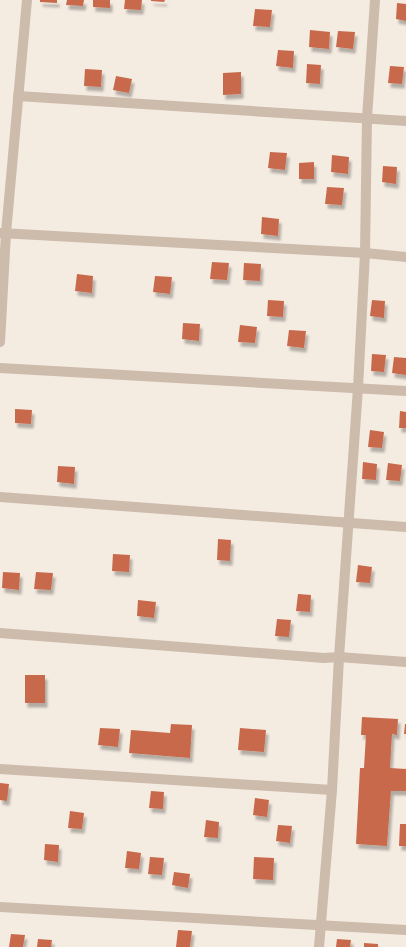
<svg xmlns="http://www.w3.org/2000/svg" width="406" height="947" font-family="Commissioner,sans-serif">
  <style>
    .building { fill: #c8694b; filter: url(#shadow) }
    .lines { fill: none; stroke-linecap: round; stroke-linejoin: round }
    .street { stroke: #cdbbac; stroke-width: 10 }
  </style>
  <defs>
    <filter id="shadow"><feDropShadow dx="2.5" dy="4.5" stdDeviation="1" flood-color="#0004"/></filter>
  </defs>
  <rect width="100%" height="100%" fill="#f4ebe1"/>
  <g class="building">
    <path d="M40,0H57V3L40,2Z"/>
    <path d="M67,0H84L83,6L66,5Z"/>
    <path d="M93,0H110V8L93,7Z"/>
    <path d="M125,0H142L141,10L124,9Z"/>
    <path d="M151,0H165L164,2L151,1Z"/>
    <path d="M397,3L406,4V21L396,19Z"/>
    <path d="M255,9L272,10L270,27L253,26Z"/>
    <path d="M310,30L330,32L329,49L309,47Z"/>
    <path d="M338,31L355,32L353,49L336,47Z"/>
    <path d="M278,50L294,51L293,68L276,66Z"/>
    <path d="M307,64L321,65L320,84L306,83Z"/>
    <path d="M390,66L404,67L402,84L388,83Z"/>
    <path d="M85,69L102,70L101,87L84,86Z"/>
    <path d="M241,72V94L223,95V73Z"/>
    <path d="M116,76L132,79L129,93L113,90Z"/>
    <path d="M270,152L287,153L285,170L268,168Z"/>
    <path d="M332,155L349,157L348,174L331,172Z"/>
    <path d="M314,162V179H299V163Z"/>
    <path d="M383,166L397,167L396,184L382,182Z"/>
    <path d="M327,187L344,188L342,205L325,204Z"/>
    <path d="M262,217L279,219L278,236L261,234Z"/>
    <path d="M212,262L229,263L227,280L210,279Z"/>
    <path d="M244,263L261,264L260,281L243,280Z"/>
    <path d="M77,274L93,276L92,293L75,291Z"/>
    <path d="M155,276L172,277L170,294L153,292Z"/>
    <path d="M268,300L284,301L283,317L267,316Z"/>
    <path d="M372,300L385,301L384,318L370,316Z"/>
    <path d="M183,323L200,324L199,341L182,339Z"/>
    <path d="M240,325L257,327L255,343L238,342Z"/>
    <path d="M289,330L306,331L304,348L287,346Z"/>
    <path d="M372,354L386,355L384,372L371,371Z"/>
    <path d="M394,357L406,358V375L392,373Z"/>
    <path d="M15,409L32,410L31,424L15,423Z"/>
    <path d="M400,411L406,412V428H399Z"/>
    <path d="M370,430L384,432L382,448L368,447Z"/>
    <path d="M363,462L377,464L376,480L362,479Z"/>
    <path d="M388,463L402,465L400,481L386,480Z"/>
    <path d="M58,466L75,467L74,484L57,482Z"/>
    <path d="M218,539L231,540L230,561L217,560Z"/>
    <path d="M113,554L130,555L129,572L112,571Z"/>
    <path d="M358,565L372,567L370,583L356,582Z"/>
    <path d="M3,572L20,573L19,590L2,588Z"/>
    <path d="M36,572L53,573L51,590L34,589Z"/>
    <path d="M298,594L311,595L310,612L296,611Z"/>
    <path d="M138,600L156,602L154,618L137,616Z"/>
    <path d="M277,619L291,620L289,637L275,636Z"/>
    <rect x="25" y="675" width="20" height="28"/>
    <path d="M362,717L398,719L397,735L392,734L390,768L406,769V791H391L387,846L356,844L360,768H364L366,735H361Z"/>
    <path d="M171,724L192,725L190,758L129,753L131,730L170,733Z"/>
    <path d="M405,724H406V734H404Z"/>
    <path d="M100,728L120,729L118,747L98,745Z"/>
    <path d="M240,728L266,730L264,752L238,750Z"/>
    <path d="M0,783L9,784L7,801L0,800Z"/>
    <path d="M151,791L164,792L163,809L149,808Z"/>
    <path d="M255,798L269,800L267,817L253,815Z"/>
    <path d="M70,811L84,813L82,829L68,828Z"/>
    <path d="M206,820L219,822L218,838L204,837Z"/>
    <path d="M400,824H406V846H399Z"/>
    <path d="M278,825L292,826L290,843L276,841Z"/>
    <path d="M45,844L59,845L58,862L44,860Z"/>
    <path d="M127,851L141,853L139,869L125,868Z"/>
    <path d="M150,857L164,858L162,875L148,874Z"/>
    <path d="M254,857L274,858L273,880L253,879Z"/>
    <path d="M174,872L190,874L188,888L172,885Z"/>
    <path d="M178,930L192,931L190,947H176Z"/>
    <path d="M11,934L25,935L23,947H9Z"/>
    <path d="M38,939L52,940L51,947H37Z"/>
    <path d="M337,939L351,940L350,947H336Z"/>
    <path d="M364,943L378,944V947H364Z"/>
  </g>
  <g class="lines">
    <g class="street">
      <path d="M18,96L406,121"/>
      <path d="M0,233L365,253L406,257"/>
      <path d="M0,342L6,233L27,0"/>
      <path d="M0,368L406,391"/>
      <path d="M0,497L406,527"/>
      <path d="M0,633L324,658L339,657L406,662"/>
      <path d="M0,769L332,790"/>
      <path d="M0,907L406,930"/>
      <path d="M319,947L332,790L339,657L358,388L365,253L367,118L375,0"/>
    </g>
  </g>
</svg>
